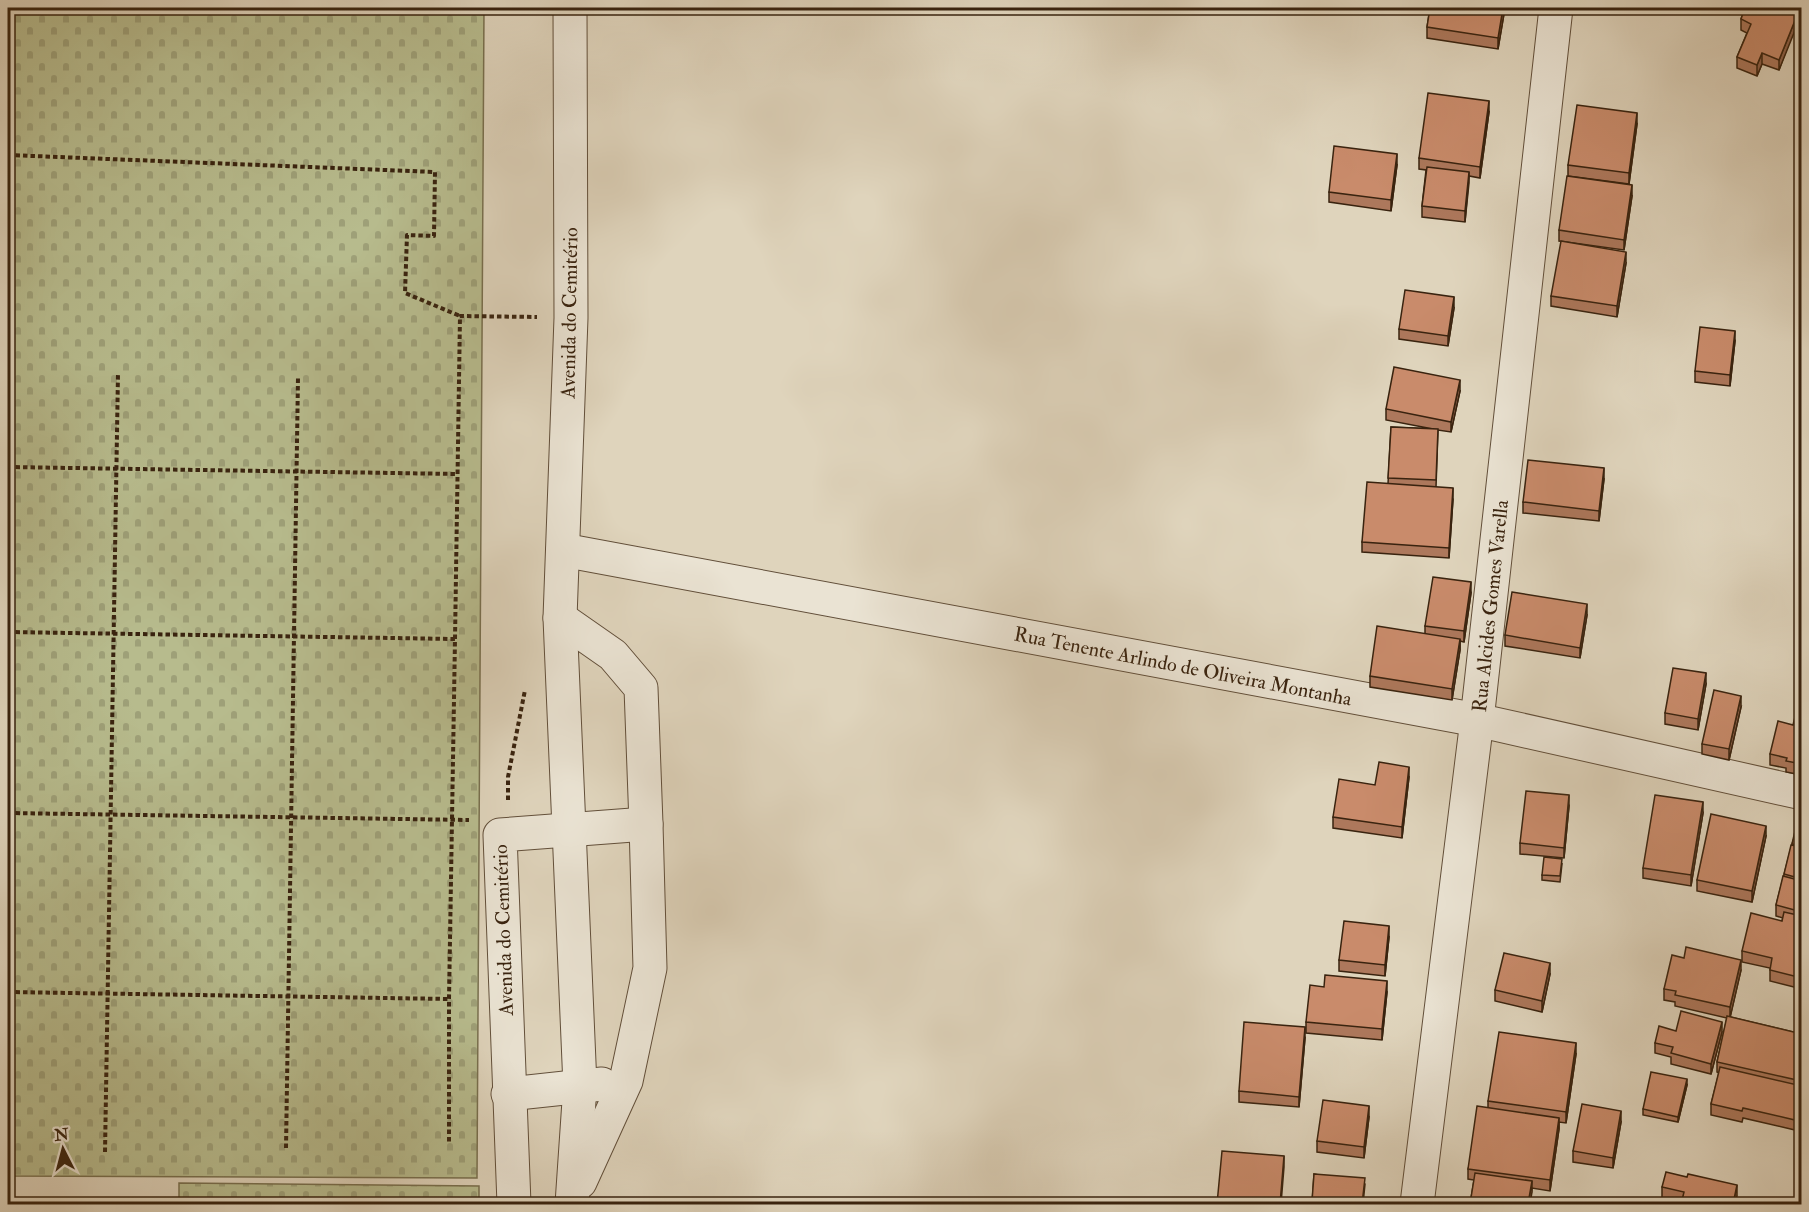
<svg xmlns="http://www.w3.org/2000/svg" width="1809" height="1212" font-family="'IM FELL Double Pica',serif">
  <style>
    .cemetery { fill: url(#cemetery-stones); stroke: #786f4e; stroke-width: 1.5 }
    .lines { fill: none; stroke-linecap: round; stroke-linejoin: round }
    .minor-casing { stroke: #624f3a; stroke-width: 35 }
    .path { stroke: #39230f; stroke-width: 4; stroke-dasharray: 4.5 3; stroke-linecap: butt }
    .minor { stroke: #eae3d3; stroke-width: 33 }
    .wall { fill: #ad785c; stroke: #39230f; stroke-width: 1.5 }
    .shaded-wall { fill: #8d614b; stroke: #39230f; stroke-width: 1.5 }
    .building { fill: #c98b6b; stroke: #39230f; stroke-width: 1.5 }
    .labels { text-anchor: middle; stroke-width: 4.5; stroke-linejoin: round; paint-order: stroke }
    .street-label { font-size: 20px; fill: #39230f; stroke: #eae3d3 }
  </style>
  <defs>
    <pattern id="cemetery-stones" width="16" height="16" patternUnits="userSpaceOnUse" patternTransform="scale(1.5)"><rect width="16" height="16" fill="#b7bb8d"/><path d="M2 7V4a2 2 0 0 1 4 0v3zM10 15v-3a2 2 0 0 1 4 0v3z" fill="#9ea078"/></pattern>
  </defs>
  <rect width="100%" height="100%" fill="#dfd4bc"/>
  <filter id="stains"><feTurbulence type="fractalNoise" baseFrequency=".00333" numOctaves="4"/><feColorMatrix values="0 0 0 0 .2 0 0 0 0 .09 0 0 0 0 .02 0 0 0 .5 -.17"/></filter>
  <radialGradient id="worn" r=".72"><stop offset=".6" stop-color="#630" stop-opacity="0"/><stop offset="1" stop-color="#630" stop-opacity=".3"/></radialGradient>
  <g class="cemetery">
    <path d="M8,8H484L477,1178L8,1176Z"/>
    <path d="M179,1183L479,1186V1204H179Z"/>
  </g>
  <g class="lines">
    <g class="minor-casing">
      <g id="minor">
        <path d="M570,8L571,318L560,618L580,1086L572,1204"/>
        <path d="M563,550L1477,720L1802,793"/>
        <path d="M560,618L613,655L641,688L646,824L650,968L626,1081L580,1182"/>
        <path d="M508,1094L602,1084"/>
        <path d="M514,1204L500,835L646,824"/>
        <path d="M1417,1204L1477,720L1556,8"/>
      </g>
    </g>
    <g class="path">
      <path d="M8,155L435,172L434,236L407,235L405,293L460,316"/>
      <path d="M8,467L457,474"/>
      <path d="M8,632L455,639L449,999V1143"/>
      <path d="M455,639L460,316L537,317"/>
      <path d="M508,800V777L525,690"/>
      <path d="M8,813L469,820"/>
      <path d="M8,992L449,999"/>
      <path d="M286,1148L298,378"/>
      <path d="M105,1152L118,373"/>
    </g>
    <use href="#minor" class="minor"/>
  </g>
  <g class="wall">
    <path d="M1430,8H1505L1498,49L1427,38V27Z"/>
    <path d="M1739,8H1802L1779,70L1762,64L1757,76L1737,68V57L1747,33L1741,30V19L1743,14L1739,13Z"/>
    <path d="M1489,112L1480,178L1469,176L1465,222L1422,217V206L1426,170L1419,169V158Z"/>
    <path d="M1637,124L1629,184L1568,176V165Z"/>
    <path d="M1397,165L1391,211L1329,202V192Z"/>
    <path d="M1632,196L1624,250L1559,241V230Z"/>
    <path d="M1626,263L1617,317L1551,306V296Z"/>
    <path d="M1454,308L1448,346L1399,339V329Z"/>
    <path d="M1735,341L1730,386L1695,382V371Z"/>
    <path d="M1460,391L1451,432L1438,430L1436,487L1453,499L1449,558L1362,552V542L1388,484L1391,427L1433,429L1386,420V409Z"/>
    <path d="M1604,479L1599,521L1523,513V502Z"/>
    <path d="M1471,593L1464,642L1460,641V650L1452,700L1370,687V676L1425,634V626Z"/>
    <path d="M1587,615L1580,658L1505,646V635Z"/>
    <path d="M1706,684L1698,730L1665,724V713Z"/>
    <path d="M1741,707L1729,760L1702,754V744Z"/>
    <path d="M1802,719V775L1786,772V768L1770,765V754L1793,725Z"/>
    <path d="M1409,777L1402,838L1333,828V817L1375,785Z"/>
    <path d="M1569,806L1564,858L1520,854V843Z"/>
    <path d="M1703,813L1691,886L1643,878V868Z"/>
    <path d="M1802,815V989L1770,981V968L1742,962V951L1782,921L1783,918L1776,916V905L1792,844Z"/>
    <path d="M1766,836L1752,902L1697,891V880Z"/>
    <path d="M1562,864L1560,882L1542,880V875Z"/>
    <path d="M1389,937L1385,976L1339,971V960Z"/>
    <path d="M1684,958L1741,970L1730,1017L1802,1034V1073L1799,1085L1795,1130L1743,1118L1742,1122L1711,1115V1104L1719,1073L1717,1072V1062L1727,1018L1675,1006V1002L1664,1000V989Z"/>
    <path d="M1550,974L1542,1012L1495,1001V990Z"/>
    <path d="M1387,992L1382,1040L1306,1033V1022Z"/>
    <path d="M1676,1031L1722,1032L1711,1074L1671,1064V1057L1655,1053V1043Z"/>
    <path d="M1305,1038L1299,1107L1239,1102V1091Z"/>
    <path d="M1576,1054L1566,1123L1559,1122V1129L1550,1191L1532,1188L1530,1204H1470L1474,1180L1468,1179V1169L1488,1108V1101Z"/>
    <path d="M1687,1085L1678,1122L1643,1115V1109Z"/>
    <path d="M1369,1117L1364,1158L1317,1152V1141Z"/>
    <path d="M1621,1122L1613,1168L1573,1162V1151Z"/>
    <path d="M1314,1174L1365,1184L1363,1204H1312Z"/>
    <path d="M1687,1177L1737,1196L1681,1202L1662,1198V1187Z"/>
  </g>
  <g class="shaded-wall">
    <path d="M1503,8H1505L1498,49V38Z"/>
    <path d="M1800,8H1802V13L1779,70V60Z"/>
    <path d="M1762,53V64L1757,76V65Z"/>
    <path d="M1489,101V112L1480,178V167Z"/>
    <path d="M1637,113V124L1629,184V173Z"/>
    <path d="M1397,154V165L1391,211V200Z"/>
    <path d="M1469,172V183L1465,222V211Z"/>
    <path d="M1632,185V196L1624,250V240Z"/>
    <path d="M1626,252V263L1617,317V306Z"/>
    <path d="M1454,297V308L1448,346V336Z"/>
    <path d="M1735,331V341L1730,386V375Z"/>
    <path d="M1460,380V391L1451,432V422Z"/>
    <path d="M1604,468V479L1599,521V511Z"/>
    <path d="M1453,488V499L1449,558V548Z"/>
    <path d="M1471,582V593L1464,642V631Z"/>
    <path d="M1587,604V615L1580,658V648Z"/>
    <path d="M1460,639V650L1452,700V689Z"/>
    <path d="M1706,673V684L1698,730V719Z"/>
    <path d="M1741,696V707L1729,760V749Z"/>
    <path d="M1409,767V777L1402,838V827Z"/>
    <path d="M1569,795V806L1564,858V848Z"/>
    <path d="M1703,802V813L1691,886V875Z"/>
    <path d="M1766,826V836L1752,902V891Z"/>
    <path d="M1389,926V937L1385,976V965Z"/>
    <path d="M1741,960V970L1730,1018V1007Z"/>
    <path d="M1550,963V974L1542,1012V1001Z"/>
    <path d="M1387,981V992L1382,1040V1029Z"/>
    <path d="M1722,1022V1032L1711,1074V1064Z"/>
    <path d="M1305,1027V1038L1299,1107V1097Z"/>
    <path d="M1576,1043V1054L1566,1123V1112Z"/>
    <path d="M1802,1063V1073L1797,1091V1080Z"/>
    <path d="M1687,1079V1085L1678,1122V1117Z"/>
    <path d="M1802,1094V1104L1795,1130V1120Z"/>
    <path d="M1369,1106V1117L1364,1158V1147Z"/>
    <path d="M1621,1111V1122L1613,1168V1158Z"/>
    <path d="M1559,1118V1129L1550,1191V1180Z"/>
    <path d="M1284,1156V1167L1281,1204H1280Z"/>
    <path d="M1532,1181V1192L1530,1204H1528Z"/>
    <path d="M1737,1185V1196L1735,1204H1733Z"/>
  </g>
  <g class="building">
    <path d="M1430,8H1503L1498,38L1427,27Z"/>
    <path d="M1745,8H1800L1779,60L1762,53L1757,65L1737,57L1751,24L1741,19Z"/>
    <path d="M1428,93L1489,101L1480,167L1419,158Z"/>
    <path d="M1577,105L1637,113L1629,173L1568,165Z"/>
    <path d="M1334,146L1397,154L1391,200L1329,192Z"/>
    <path d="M1427,167L1469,172L1465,211L1422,206Z"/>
    <path d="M1567,176L1632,185L1624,240L1559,230Z"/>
    <path d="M1561,241L1626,252L1617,306L1551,296Z"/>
    <path d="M1405,290L1454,297L1448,336L1399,329Z"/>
    <path d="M1700,327L1735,331L1730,375L1695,371Z"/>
    <path d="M1394,367L1460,380L1451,422L1386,409Z"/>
    <path d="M1391,427L1438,429L1436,480L1388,478Z"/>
    <path d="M1528,460L1604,468L1599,511L1523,502Z"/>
    <path d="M1367,482L1453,488L1449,548L1362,542Z"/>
    <path d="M1433,577L1471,582L1464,631L1425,626Z"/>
    <path d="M1512,592L1587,604L1580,648L1505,635Z"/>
    <path d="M1377,626L1460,639L1452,689L1370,676Z"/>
    <path d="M1673,668L1706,673L1698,719L1665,713Z"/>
    <path d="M1714,690L1741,696L1729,749L1702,744Z"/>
    <path d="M1795,717L1802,719V764L1786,761L1787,758L1770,754L1778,721L1793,725Z"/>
    <path d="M1379,762L1409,767L1402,827L1333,817L1339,779L1375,785Z"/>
    <path d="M1526,791L1569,795L1564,848L1520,843Z"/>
    <path d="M1655,795L1703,802L1691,875L1643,868Z"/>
    <path d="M1711,814L1766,826L1752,891L1697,880Z"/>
    <path d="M1799,814L1802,815V846L1792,844Z"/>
    <path d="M1791,845L1802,847V879L1784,874Z"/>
    <path d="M1544,857L1562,859L1560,876L1542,875Z"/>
    <path d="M1783,876L1802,881V912L1776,905Z"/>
    <path d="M1784,912L1802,916V978L1770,970L1772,958L1742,951L1751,913L1782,921Z"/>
    <path d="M1344,921L1389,926L1385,965L1339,960Z"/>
    <path d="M1686,947L1741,960L1730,1007L1675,995L1676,991L1664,989L1672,955L1684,958Z"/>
    <path d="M1504,953L1550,963L1542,1001L1495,990Z"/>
    <path d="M1325,975L1387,981L1382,1029L1306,1022L1310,985L1324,987Z"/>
    <path d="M1681,1011L1722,1022L1711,1064L1671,1053L1673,1047L1655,1043L1659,1026L1676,1031Z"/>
    <path d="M1727,1016L1802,1034V1063L1797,1080L1717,1062Z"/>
    <path d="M1244,1022L1305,1027L1299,1097L1239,1091Z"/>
    <path d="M1499,1032L1576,1043L1566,1112L1488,1101Z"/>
    <path d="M1720,1067L1802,1086V1094L1795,1120L1743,1108L1742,1111L1711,1104Z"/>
    <path d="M1651,1072L1687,1079L1678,1117L1643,1109Z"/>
    <path d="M1323,1100L1369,1106L1364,1147L1317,1141Z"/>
    <path d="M1582,1104L1621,1111L1613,1158L1573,1151Z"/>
    <path d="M1477,1106L1559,1118L1550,1180L1468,1169Z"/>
    <path d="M1222,1151L1284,1156L1280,1204H1217Z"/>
    <path d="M1666,1172L1687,1177L1688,1174L1737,1185L1733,1204H1681L1684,1192L1662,1187Z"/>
    <path d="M1475,1173L1532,1181L1528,1204H1470Z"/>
    <path d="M1314,1174L1365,1178L1362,1204L1312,1201Z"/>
  </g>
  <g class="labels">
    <g class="street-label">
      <text transform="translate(569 313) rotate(-89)" y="7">Avenida do Cemitério</text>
      <text transform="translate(1490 606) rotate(-84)" y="7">Rua Alcides Gomes Varella</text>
      <text transform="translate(1183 666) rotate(11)" y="7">Rua Tenente Arlindo de Oliveira Montanha</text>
      <text transform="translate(503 930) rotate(-92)" y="7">Avenida do Cemitério</text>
    </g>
  </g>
  <rect width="1809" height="1212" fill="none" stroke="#dfd4bc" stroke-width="30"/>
  <rect x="9" y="9" width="1791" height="1194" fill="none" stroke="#39230f" stroke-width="3"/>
  <rect x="15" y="15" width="1779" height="1182" fill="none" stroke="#39230f" stroke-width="1.5"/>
  <g transform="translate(63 1149) rotate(354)" stroke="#eae3d3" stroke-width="4.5" paint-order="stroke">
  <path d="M0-4.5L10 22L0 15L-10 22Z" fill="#39230f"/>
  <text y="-9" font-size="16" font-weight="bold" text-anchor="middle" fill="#39230f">N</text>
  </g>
  <rect width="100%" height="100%" filter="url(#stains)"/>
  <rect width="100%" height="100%" fill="url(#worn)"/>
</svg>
